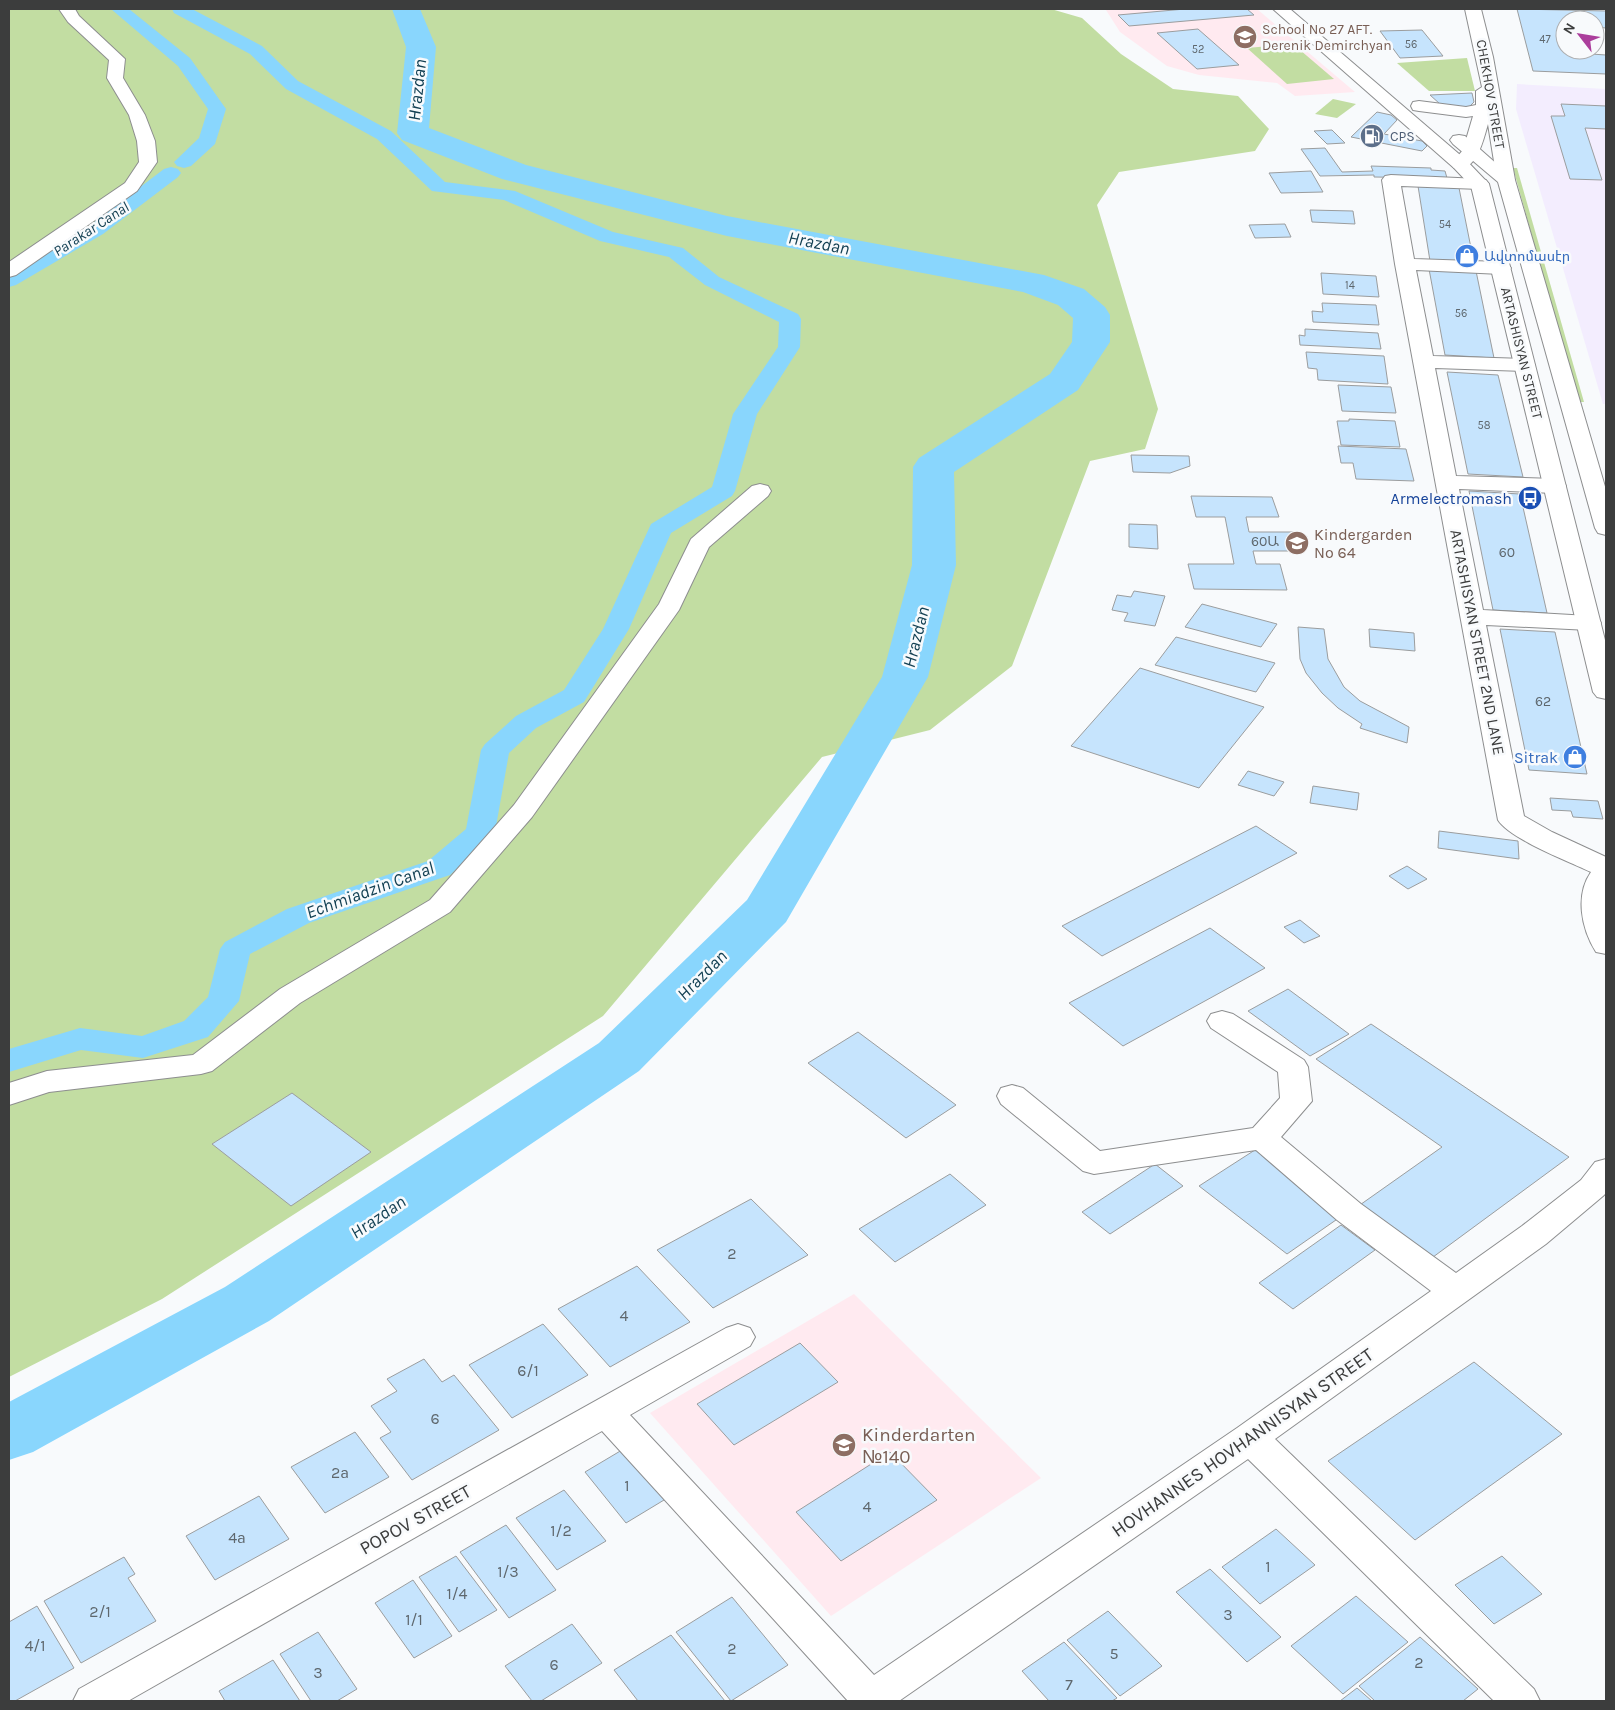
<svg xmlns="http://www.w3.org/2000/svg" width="1615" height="1710" font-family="Karla,'Noto Sans Armenian',sans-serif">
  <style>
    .industrial { fill: #f3edfe }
    .education { fill: #ffeaf0 }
    .green { fill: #c2dda2 }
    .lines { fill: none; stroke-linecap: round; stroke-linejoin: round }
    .canal { fill: #89d6fd; fill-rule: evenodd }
    .river { fill: #89d6fd; fill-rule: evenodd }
    .building { fill: #c6e4fd; stroke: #9b9d9e }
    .minor-casing { stroke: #8d8e8f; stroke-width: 2 }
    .tertiary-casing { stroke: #8d8e8f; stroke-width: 2 }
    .secondary-casing { stroke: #8d8e8f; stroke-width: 2 }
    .minor { fill: #fff; fill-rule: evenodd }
    .tertiary { fill: #fff; fill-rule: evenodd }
    .secondary { fill: #fff; fill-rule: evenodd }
    .labels { text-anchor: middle; stroke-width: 5; stroke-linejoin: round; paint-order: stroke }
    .far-number-label { font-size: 11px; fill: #5e676d }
    .far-education-label { font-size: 14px; fill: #785e54; stroke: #f8fafc; text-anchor: start }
    .far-street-label { font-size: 14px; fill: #3c3d3d; stroke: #f8fafc }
    .far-service-label { font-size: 14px; fill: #4e5e75; stroke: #f8fafc; text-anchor: start }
    .far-shop-label { font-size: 14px; fill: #366cbe; stroke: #f8fafc; text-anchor: start }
    .number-label { font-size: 14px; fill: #5e676d }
    .far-water-label { font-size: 15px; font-style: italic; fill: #144154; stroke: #f8fafc }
    .transit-label { font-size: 16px; fill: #164399; stroke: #f8fafc; text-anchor: end }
    .education-label { font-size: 16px; fill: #785e54; stroke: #f8fafc; text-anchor: start }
    .street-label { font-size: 16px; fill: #3c3d3d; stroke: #f8fafc }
    .shop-label { font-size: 16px; fill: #366cbe; stroke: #f8fafc; text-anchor: end }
    .near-number-label { font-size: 16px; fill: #5e676d }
    .water-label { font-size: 18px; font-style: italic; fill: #144154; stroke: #f8fafc }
    .near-education-label { font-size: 19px; fill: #785e54; stroke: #f8fafc; text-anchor: start }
    .near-street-label { font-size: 19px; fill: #3c3d3d; stroke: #f8fafc }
  </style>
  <rect width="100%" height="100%" fill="#f8fafc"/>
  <path class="industrial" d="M1517,84L1606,89V404H1603L1516,109Z"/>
  <g class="education">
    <path d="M1115,9H1257L1355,92L1295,96L1277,83L1199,75L1167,66L1120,32L1106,10Z"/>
    <path d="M854,1294L1041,1478L831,1616L650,1413Z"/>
  </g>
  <g class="green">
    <path d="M9,9H1051L1082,18L1121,54L1173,89L1238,96L1269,129L1255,151L1119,172L1097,205L1158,409L1145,449L1090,461L1012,666L930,730L822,757L603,1016L162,1299L9,1377Z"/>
    <path d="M1293,44L1334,79L1287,84L1247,48Z"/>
    <path d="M1467,58L1475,91H1429L1397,63Z"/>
    <path d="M1333,99L1356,104L1337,118L1315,114Z"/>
    <path d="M1513,168H1517L1584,402H1578Z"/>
  </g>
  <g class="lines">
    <g class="canal">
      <path d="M111,9H129L190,58L226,109L215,144L191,166L184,168L177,166L174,162L199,138L208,109L178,66Z"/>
      <path d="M172,9H192L262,46L298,81L391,131L445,182L515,191L613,232L683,248L719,277L798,314L801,319L800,347L757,414L735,491L732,496L671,533L629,629L584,702L536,728L509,753L495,832L490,838L450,875L309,923L250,954L239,1001L208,1037L143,1058L81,1050L9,1072V1049L80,1028L142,1036L184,1021L208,997L220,949L225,942L287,909L428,861L466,829L481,750L485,744L516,716L564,690L603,629L651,524L712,487L733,414L778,347L779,322L705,285L669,257L600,241L504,200L432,191L377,139L286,89L250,54L174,13Z"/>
      <path d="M171,167L178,169L181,173L178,177L103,234L16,285L9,287V272L89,226L164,169Z"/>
    </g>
    <path class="river" d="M392,9H420L436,47L429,128L526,165L727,216L1044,275L1084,289L1105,307L1110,315V342L1078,390L954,472L956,565L928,677L786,922L639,1071L269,1321L33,1452L9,1460V1402L225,1287L599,1043L747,900L882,677L912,565L913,467L919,458L1050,374L1072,342L1073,318L1058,305L1023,292L727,236L502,179L402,140L397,133L406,47Z"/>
  </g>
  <g class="building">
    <path d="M1185,9H1247L1254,15L1129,26L1118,15Z"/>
    <path d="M1517,9L1606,11V28L1595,27V20H1565V50H1590L1591,54L1606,55V74L1533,71Z"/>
    <path d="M1198,29L1239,65L1197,69L1157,33Z"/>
    <path d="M1422,30L1443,56L1400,58L1380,31Z"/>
    <path d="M1472,93L1474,102L1467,109L1440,104L1430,95Z"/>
    <path d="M1561,104L1606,106V129L1585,128L1602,180L1570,179L1551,116H1565Z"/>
    <path d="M1377,112L1391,115L1397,120L1384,134L1422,141L1427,146L1422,151L1351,137Z"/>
    <path d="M1332,130L1345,143L1327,144L1314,131Z"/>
    <path d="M1325,148L1342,172L1373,171L1371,166L1431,168V170L1445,171L1447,178L1374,177V175L1320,176L1301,149Z"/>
    <path d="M1311,171L1323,192L1281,193L1269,173Z"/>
    <path d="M1418,186L1459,188L1474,263L1430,261Z"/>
    <path d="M1310,210L1353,211L1355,224L1312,222Z"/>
    <path d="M1285,224L1291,237L1255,238L1249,225Z"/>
    <path d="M1429,269L1476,271L1494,358L1445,355Z"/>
    <path d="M1321,273L1376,276L1379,297L1323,294Z"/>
    <path d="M1322,303L1376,305L1379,325L1313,322L1312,311L1323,312Z"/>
    <path d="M1305,329L1378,333L1381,349L1300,345L1299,335L1305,336Z"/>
    <path d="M1306,352L1384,356L1388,384L1318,380L1317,369L1308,368Z"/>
    <path d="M1447,372L1498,375L1523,477L1468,474Z"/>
    <path d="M1338,385L1391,387L1396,413L1342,411Z"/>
    <path d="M1349,419L1395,421L1400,447L1341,445L1337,421H1349Z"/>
    <path d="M1338,446L1406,449L1414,481L1356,479L1353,463H1341Z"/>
    <path d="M1131,455L1189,456L1190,466L1170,473L1133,472Z"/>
    <path d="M1469,491L1520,494L1547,613L1493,610Z"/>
    <path d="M1191,496L1272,497L1279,517H1246L1249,532H1298L1303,551H1253L1256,564H1280L1287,590L1194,589L1188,564H1234L1225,517H1196Z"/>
    <path d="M1129,524L1157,525L1158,549L1129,547Z"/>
    <path d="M1134,591L1165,596L1155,626L1124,621L1128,613L1112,610L1117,595L1131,597Z"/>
    <path d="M1202,604L1277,624L1261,647L1185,627Z"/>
    <path d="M1298,627L1324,629L1328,659L1344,687L1360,701L1409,727L1407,743L1360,728L1362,724L1338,708L1322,693L1306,673L1300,659Z"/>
    <path d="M1369,629L1414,633L1415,651L1370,647Z"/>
    <path d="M1500,629L1555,632L1587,774L1529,770Z"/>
    <path d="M1176,637L1275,663L1256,692L1155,665Z"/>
    <path d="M1140,668L1264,707L1199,788L1071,746Z"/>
    <path d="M1248,771L1284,782L1274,796L1238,785Z"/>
    <path d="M1313,786L1359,793L1357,810L1310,803Z"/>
    <path d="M1550,798L1598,801L1603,819L1573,817L1571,811L1552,810Z"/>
    <path d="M1256,826L1297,853L1102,956L1062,926Z"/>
    <path d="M1439,831L1518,841L1519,859L1438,848Z"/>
    <path d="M1407,866L1427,879L1408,889L1389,876Z"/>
    <path d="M1300,920L1320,936L1304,943L1284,927Z"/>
    <path d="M1210,928L1265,968L1123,1046L1069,1003Z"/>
    <path d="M1288,989L1349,1034L1310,1056L1248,1011Z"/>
    <path d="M1371,1024L1569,1157L1429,1260L1357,1207L1442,1147L1316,1059Z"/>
    <path d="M858,1032L956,1105L906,1138L808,1063Z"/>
    <path d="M292,1093L371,1152L291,1206L212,1144Z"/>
    <path d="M1258,1148L1346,1213L1287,1254L1199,1186Z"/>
    <path d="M1155,1164L1183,1186L1110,1234L1082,1212Z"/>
    <path d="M950,1174L986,1205L895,1262L859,1229Z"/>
    <path d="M751,1199L808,1255L713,1308L657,1250Z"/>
    <path d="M1341,1225L1375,1250L1293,1309L1259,1283Z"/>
    <path d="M637,1266L690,1322L610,1367L558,1309Z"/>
    <path d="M543,1324L588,1375L512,1418L469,1365Z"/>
    <path d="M800,1343L838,1382L734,1445L697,1404Z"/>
    <path d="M424,1359L442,1382L454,1375L499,1430L412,1480L380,1438L391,1432L371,1406L397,1391L387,1379Z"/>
    <path d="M1474,1362L1562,1434L1415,1540L1328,1461Z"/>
    <path d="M355,1432L389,1477L325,1513L291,1467Z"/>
    <path d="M627,1447L669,1497L626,1523L585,1472Z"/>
    <path d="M890,1452L937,1500L841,1561L796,1512Z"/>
    <path d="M564,1490L606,1541L557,1570L516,1518Z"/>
    <path d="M259,1496L289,1539L215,1580L186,1536Z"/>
    <path d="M506,1525L556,1590L509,1618L460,1552Z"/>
    <path d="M1276,1529L1315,1565L1260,1604L1222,1567Z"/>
    <path d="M456,1556L497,1610L459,1632L419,1577Z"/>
    <path d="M1502,1556L1542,1594L1494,1624L1455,1585Z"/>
    <path d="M124,1557L135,1574L128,1578L156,1621L81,1663L44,1601Z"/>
    <path d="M1210,1569L1281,1637L1247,1662L1176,1592Z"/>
    <path d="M413,1580L452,1636L414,1658L375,1603Z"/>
    <path d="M1356,1596L1408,1642L1343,1694L1291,1646Z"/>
    <path d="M732,1597L788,1665L731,1701L676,1632Z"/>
    <path d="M37,1606L74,1668L15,1701H9V1622Z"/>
    <path d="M1108,1611L1162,1666L1120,1696L1067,1640Z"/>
    <path d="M572,1624L602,1663L541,1701H532L505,1666Z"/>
    <path d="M318,1632L357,1689L337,1701H311L280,1654Z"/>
    <path d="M671,1635L725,1701H638L614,1670Z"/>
    <path d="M1420,1637L1478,1689L1463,1701H1375L1359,1686Z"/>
    <path d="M1064,1642L1117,1698L1112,1701H1049L1022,1671Z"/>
    <path d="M273,1660L300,1701H225L219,1691Z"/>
    <path d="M1357,1688L1372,1701H1340Z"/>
  </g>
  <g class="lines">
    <g class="minor-casing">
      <g id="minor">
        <path d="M59,9H75L79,16L125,59L123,78L145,115L155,141L157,162L137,191L16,275L9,277V262L125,183L139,162L137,141L129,115L107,78L109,60L68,22Z"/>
        <path d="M1391,175L1480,179L1486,180L1489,184L1486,188L1480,189L1401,186L1414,259L1501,262L1508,264L1511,268L1508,272L1501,274L1416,270L1433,356L1525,359L1532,361L1535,365L1532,369L1525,371L1435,368L1456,476L1555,479L1563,481L1566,486L1563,491L1555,493L1459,489L1483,610L1589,616L1598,618L1601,623L1598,628L1589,630L1486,625L1524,816L1552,832L1606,857V954L1596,952C1581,928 1575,895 1591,872C1568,861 1510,839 1498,820L1395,264L1382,180L1385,176Z"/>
        <path d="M760,484L768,486L771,491L768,496L709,547L679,610L532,817L450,912L300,1003L212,1071L201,1074L49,1092L9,1105V1083L47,1071L193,1055L280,989L430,900L514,805L659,604L691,539L752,486Z"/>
        <path d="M1222,1011L1233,1014L1304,1060L1308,1067L1312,1101L1281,1137L1361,1204L1456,1273L1522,1226L1581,1180L1595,1162L1606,1159V1193L1603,1196L1546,1244L1275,1439L1534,1689L1540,1701H1494L1248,1459L899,1701H848L602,1431L128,1701H73L79,1689L726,1328L738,1324L750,1328L755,1337L750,1346L630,1415L874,1675L1237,1428L1431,1291L1337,1220L1256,1150L1094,1174L1083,1171L1001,1104L997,1096L1001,1088L1012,1085L1023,1088L1100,1151L1253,1128L1280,1098L1278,1072L1211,1028L1207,1021L1211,1014Z"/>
      </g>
    </g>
    <g class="tertiary-casing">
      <path id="tertiary" d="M1465,9H1481L1493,57L1515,180L1512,184L1506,185L1500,184L1497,180L1488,124C1483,140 1477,173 1454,168L1451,164L1463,150L1473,116L1466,117L1419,111L1413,110L1411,106L1413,102L1419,101L1466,107L1476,105V91L1482,87Z"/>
    </g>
    <g class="secondary-casing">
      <g id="secondary">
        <path d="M1273,9H1290L1466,160L1489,184L1606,644V699L1597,697L1593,692L1471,186L1454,168Z"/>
        <path d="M1459,135L1465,136L1515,180L1606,490V535L1598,533L1595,528L1498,182L1453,144L1450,140L1453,136Z"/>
      </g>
    </g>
    <use href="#minor" class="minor"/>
    <use href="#tertiary" class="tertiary"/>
    <use href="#secondary" class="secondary"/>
  </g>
  <defs>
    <g id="school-disc" transform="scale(1.25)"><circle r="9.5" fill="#8d6e63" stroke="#f8fafc"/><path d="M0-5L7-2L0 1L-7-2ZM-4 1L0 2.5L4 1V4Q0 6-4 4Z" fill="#fff"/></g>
    <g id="fuel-disc" transform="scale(1.25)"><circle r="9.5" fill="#5c6f8a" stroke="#f8fafc"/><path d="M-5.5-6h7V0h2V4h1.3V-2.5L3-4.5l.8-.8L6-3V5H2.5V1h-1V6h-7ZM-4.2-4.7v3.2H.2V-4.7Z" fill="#fff"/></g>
    <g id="shop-disc" transform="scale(1.25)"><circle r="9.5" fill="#3f7fe0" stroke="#f8fafc"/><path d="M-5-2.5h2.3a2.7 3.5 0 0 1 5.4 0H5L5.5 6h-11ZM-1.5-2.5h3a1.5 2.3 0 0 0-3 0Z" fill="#fff"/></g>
    <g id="bus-disc" transform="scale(1.25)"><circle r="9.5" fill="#1a4fb4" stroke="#f8fafc"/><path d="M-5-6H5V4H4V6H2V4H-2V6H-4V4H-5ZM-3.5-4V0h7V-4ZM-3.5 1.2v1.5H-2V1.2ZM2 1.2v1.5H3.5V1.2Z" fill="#fff"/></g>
  </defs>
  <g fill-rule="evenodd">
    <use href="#school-disc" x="1245" y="37"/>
    <use href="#fuel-disc" x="1372" y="136"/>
    <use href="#shop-disc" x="1467" y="256"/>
    <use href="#bus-disc" x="1530" y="498"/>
    <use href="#school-disc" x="1297" y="543"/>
    <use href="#shop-disc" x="1575" y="757"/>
    <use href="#school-disc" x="844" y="1445"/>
  </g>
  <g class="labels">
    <g class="far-number-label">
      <text x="1545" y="43">47</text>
      <text x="1411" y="48">56</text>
      <text x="1198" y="53">52</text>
      <text x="1445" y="228">54</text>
      <text x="1350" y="289">14</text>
      <text x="1461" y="317">56</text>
      <text x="1484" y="429">58</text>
    </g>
    <g class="far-education-label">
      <text x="1262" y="34">School No 27 AFT.<tspan x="1262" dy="16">Derenik Demirchyan</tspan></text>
    </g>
    <g class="far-street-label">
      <text transform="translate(1491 94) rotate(80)" y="5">CHEKHOV STREET</text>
      <text transform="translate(1522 353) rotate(76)" y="5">ARTASHISYAN STREET</text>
    </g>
    <g class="far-service-label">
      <text x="1390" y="141">CPS</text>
    </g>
    <g class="far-shop-label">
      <text x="1484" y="261">Ավտոմասէր</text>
    </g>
    <g class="number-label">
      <text x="1265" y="546">60Ա</text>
      <text x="1507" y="557">60</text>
      <text x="1543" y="706">62</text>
    </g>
    <g class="far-water-label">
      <text transform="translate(91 229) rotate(-33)" y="5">Parakar Canal</text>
    </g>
    <g class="transit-label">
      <text x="1512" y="504">Armelectromash</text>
    </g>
    <g class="education-label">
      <text x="1314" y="540">Kindergarden<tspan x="1314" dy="18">No 64</tspan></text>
    </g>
    <g class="street-label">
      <text transform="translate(1478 642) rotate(79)" y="6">ARTASHISYAN STREET 2ND LANE</text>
    </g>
    <g class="shop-label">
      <text x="1558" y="763">Sitrak</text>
    </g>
    <g class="near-number-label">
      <text x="732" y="1259">2</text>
      <text x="624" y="1321">4</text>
      <text x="528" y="1376">6/1</text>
      <text x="435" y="1424">6</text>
      <text x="340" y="1478">2a</text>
      <text x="627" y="1491">1</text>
      <text x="867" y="1512">4</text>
      <text x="561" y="1536">1/2</text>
      <text x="237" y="1543">4a</text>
      <text x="1268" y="1572">1</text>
      <text x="508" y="1577">1/3</text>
      <text x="457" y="1599">1/4</text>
      <text x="100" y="1617">2/1</text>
      <text x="1228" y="1620">3</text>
      <text x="414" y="1625">1/1</text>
      <text x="35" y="1651">4/1</text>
      <text x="732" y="1654">2</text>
      <text x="1114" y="1659">5</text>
      <text x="1419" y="1668">2</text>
      <text x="554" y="1670">6</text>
      <text x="318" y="1678">3</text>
      <text x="1069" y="1690">7</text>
    </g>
    <g class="water-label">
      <text transform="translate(417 90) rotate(-84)" y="6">Hrazdan</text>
      <text transform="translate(819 243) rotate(11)" y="6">Hrazdan</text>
      <text transform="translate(916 637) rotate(-76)" y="6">Hrazdan</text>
      <text transform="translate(370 890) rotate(-20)" y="6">Echmiadzin Canal</text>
      <text transform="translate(702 975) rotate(-45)" y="6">Hrazdan</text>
      <text transform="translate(378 1217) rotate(-34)" y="6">Hrazdan</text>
    </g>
    <g class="near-education-label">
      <text x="862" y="1441">Kinderdarten<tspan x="862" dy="22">№140</tspan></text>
    </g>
    <g class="near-street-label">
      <text transform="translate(1242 1442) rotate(-35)" y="7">HOVHANNES HOVHANNISYAN STREET</text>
      <text transform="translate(415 1519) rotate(-29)" y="7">POPOV STREET</text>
    </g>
  </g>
  <rect width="1615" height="1710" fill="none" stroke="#3c3d3d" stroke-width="20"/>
  <g transform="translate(1580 35) rotate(301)"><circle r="24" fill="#f8fafc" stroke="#adaeb0"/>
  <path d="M0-4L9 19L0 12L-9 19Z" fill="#ab3e9c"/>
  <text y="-8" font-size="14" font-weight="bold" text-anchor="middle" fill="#3c3d3d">N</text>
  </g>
</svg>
